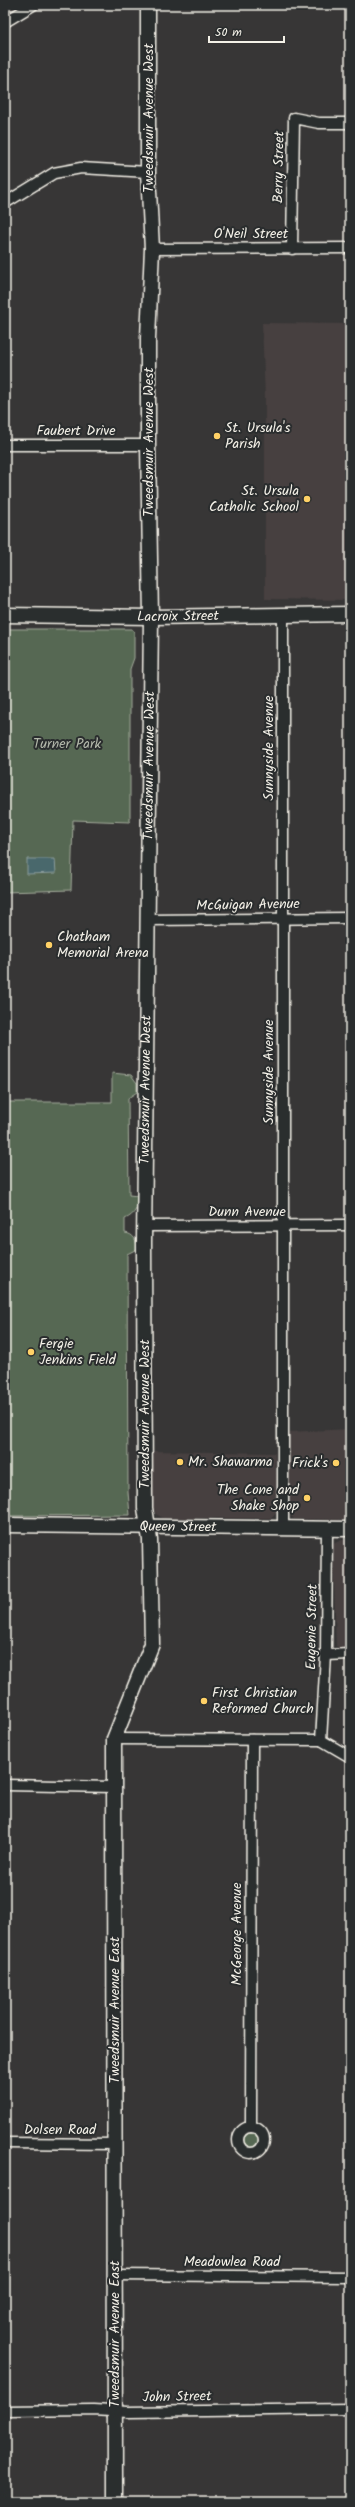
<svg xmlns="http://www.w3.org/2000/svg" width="355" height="2507" viewBox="0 0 355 2507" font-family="Kalam,sans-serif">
	<rect width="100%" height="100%" fill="#373636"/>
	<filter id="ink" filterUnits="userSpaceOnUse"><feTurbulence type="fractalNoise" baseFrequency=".025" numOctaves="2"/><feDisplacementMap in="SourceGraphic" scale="8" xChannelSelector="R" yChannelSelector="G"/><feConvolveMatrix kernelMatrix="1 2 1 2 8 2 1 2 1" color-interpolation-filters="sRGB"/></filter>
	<g filter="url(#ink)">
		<!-- built -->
		<g fill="#474040">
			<polygon points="262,323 350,324 350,600 265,599 265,399"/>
			<polygon points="350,1429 350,1520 294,1519 289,1513 289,1432"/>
			<polygon points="149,1451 275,1453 278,1511 271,1518 163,1518 156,1514 151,1501"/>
			<polygon points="342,1540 350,1540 350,1650 341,1650 336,1646 333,1544"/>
		</g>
		<!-- green -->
		<g fill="#566852" stroke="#a5ac9d">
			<polygon points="5,629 132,629 134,632 134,658 130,669 130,822 73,820 71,890 5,892"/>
			<path d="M112,1073l19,2 6,8v9l-9,6 1,97 9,1c0,11 -2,18 -13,23v14c9,1 12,8 12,16l-10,5 1,238 2,23 -125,1v-414h107z"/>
			<circle cx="251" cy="2140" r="7"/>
		</g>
		<!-- water -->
		<polygon fill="#49676c" stroke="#8d9e9e" points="27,859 55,859 56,873 27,874"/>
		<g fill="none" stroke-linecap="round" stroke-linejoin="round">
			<!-- street casing -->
			<g stroke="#f4f1e8" stroke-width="13">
				<g id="street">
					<polyline points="5,22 33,5"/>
					<polyline points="5,203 54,173 81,168 148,172"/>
					<polyline points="152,249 350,248"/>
					<polyline points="292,249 294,118 319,123 350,123"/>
					<polyline points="5,445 148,445"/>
					<polyline points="147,920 350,918"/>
					<polyline points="145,1226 350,1225"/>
					<polyline points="283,1529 283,615"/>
					<polyline points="326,1655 350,1654"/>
					<polyline points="114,1739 321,1740"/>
					<polyline points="321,1740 326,1655 327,1530"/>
					<polyline points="321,1740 350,1757"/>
					<polyline points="5,1785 114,1787"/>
					<circle cx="251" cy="2140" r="13"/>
					<polyline points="251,2127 252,1740"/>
					<polyline points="5,2143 115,2144"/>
					<polyline points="115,2275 350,2277"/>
					<polyline points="5,2411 93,2410 128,2412 350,2409"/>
				</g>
			</g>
			<!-- secondary casing -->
			<g stroke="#f4f1e8" stroke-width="17">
				<g id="secondary">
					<path id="s1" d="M5,615l146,2 199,-3"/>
					<path id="s2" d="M5,1525l345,4"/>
					<path id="s3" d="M115,2502l-1,-763 38,-95 -2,-104 -5,-32 -1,-265 7,-626 -3,-172v-107l4,-89 -4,-77v-167"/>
				</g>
			</g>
			<!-- street -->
			<use href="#street" stroke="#2a2d2e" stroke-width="10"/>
			<!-- secondary -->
			<use href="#secondary" stroke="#2a2d2e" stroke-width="14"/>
		</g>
	</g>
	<!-- markers -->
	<g fill="#ffd166" stroke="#2a2d2e" stroke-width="1.5">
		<circle cx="217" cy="436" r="4"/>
		<circle cx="307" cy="499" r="4"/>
		<circle cx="49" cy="945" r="4"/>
		<circle cx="31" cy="1352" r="4"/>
		<circle cx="180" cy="1462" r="4"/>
		<circle cx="336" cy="1463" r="4"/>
		<circle cx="307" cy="1498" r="4"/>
		<circle cx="204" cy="1701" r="4"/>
	</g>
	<g text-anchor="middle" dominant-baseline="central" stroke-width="4" stroke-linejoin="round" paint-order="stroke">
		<!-- street labels -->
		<g font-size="14" fill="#f4f1e8" stroke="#2a2d2e">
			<text transform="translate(149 118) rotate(-90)">Tweedsmuir Avenue West</text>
			<text transform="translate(279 167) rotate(-89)">Berry Street</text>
			<text x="251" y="234">O'Neil Street</text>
			<text x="76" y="431">Faubert Drive</text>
			<text transform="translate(149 442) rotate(-90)">Tweedsmuir Avenue West</text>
			<text stroke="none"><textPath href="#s1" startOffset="173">Lacroix Street</textPath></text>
			<text transform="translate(269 748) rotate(-90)">Sunnyside Avenue</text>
			<text stroke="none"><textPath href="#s3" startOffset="1744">Tweedsmuir Avenue West</textPath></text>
			<text transform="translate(248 905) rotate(-1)">McGuigan Avenue</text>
			<text transform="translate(269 1072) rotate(-90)">Sunnyside Avenue</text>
			<text stroke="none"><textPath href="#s3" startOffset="1420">Tweedsmuir Avenue West</textPath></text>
			<text x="247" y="1212">Dunn Avenue</text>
			<text transform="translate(145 1414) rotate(-90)">Tweedsmuir Avenue West</text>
			<text stroke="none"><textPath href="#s2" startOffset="173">Queen Street</textPath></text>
			<text transform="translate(312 1627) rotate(-89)">Eugenie Street</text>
			<text transform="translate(237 1934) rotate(-90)">McGeorge Avenue</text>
			<text transform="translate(115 2010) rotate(-90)">Tweedsmuir Avenue East</text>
			<text x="60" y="2130">Dolsen Road</text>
			<text x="232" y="2262">Meadowlea Road</text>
			<text transform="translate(115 2334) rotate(-90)">Tweedsmuir Avenue East</text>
			<text transform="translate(177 2397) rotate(-1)">John Street</text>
		</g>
		<!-- poi labels -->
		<g font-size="14" fill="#f4f1e8" stroke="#2a2d2e" text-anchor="start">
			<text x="225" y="428">St. Ursula's<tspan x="225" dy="16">Parish</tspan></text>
			<text x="299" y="491" text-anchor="end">St. Ursula<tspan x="299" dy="16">Catholic School</tspan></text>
			<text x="57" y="937">Chatham<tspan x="57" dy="16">Memorial Arena</tspan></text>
			<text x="39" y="1344">Fergie<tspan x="39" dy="16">Jenkins Field</tspan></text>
			<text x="188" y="1462">Mr. Shawarma</text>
			<text x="328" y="1463" text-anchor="end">Frick's</text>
			<text x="299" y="1490" text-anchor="end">The Cone and<tspan x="299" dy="16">Shake Shop</tspan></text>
			<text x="212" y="1693">First Christian<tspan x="212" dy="16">Reformed Church</tspan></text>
		</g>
		<!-- park labels -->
		<g font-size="14" fill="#b5baac" stroke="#2a2d2e">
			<text x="67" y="744">Turner Park</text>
		</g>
	</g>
	<!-- margin -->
	<rect width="355" height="2507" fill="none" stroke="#2a2d2e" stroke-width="20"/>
	<rect x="10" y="10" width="335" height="2487" fill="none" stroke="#f4f1e8" stroke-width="1.5" filter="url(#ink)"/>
	<!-- scale -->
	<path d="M209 36v6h75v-6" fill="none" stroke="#f4f1e8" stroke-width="2"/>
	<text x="215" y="36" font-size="12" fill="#f4f1e8" stroke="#2a2d2e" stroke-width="3" paint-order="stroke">50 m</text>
</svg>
